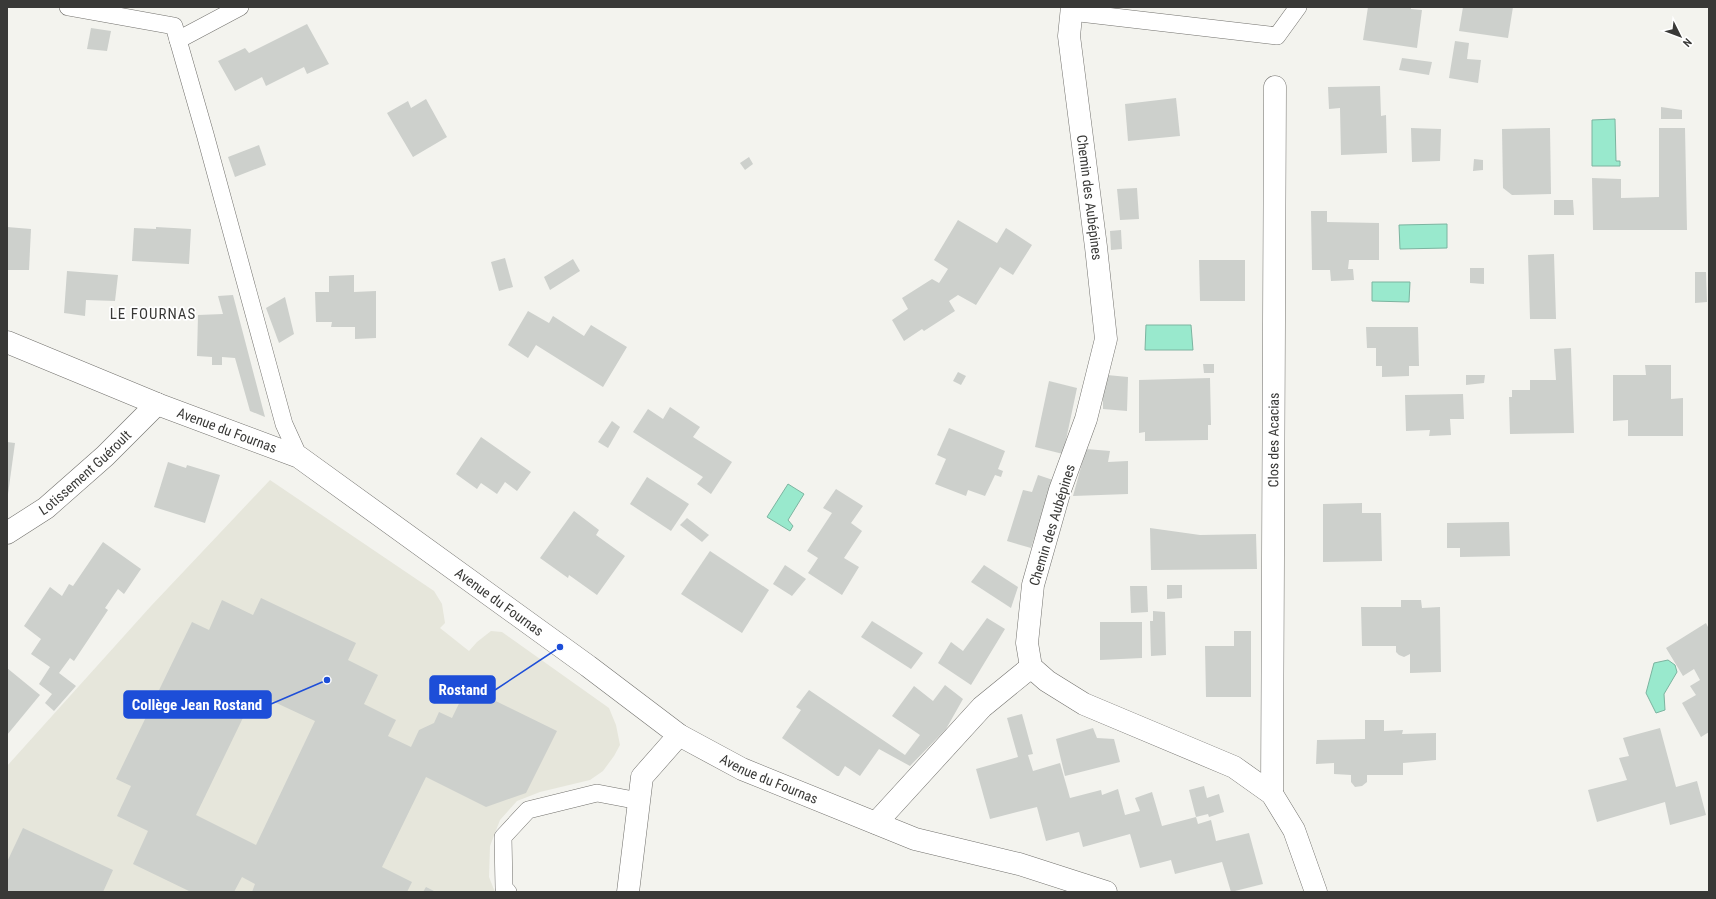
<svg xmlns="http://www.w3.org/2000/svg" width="1716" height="899" viewBox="0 0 1716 899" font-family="'Roboto Condensed',sans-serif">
	<rect width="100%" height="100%" fill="#f3f3ee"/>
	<!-- built -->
	<polygon fill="#e6e6db" points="270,480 434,591 442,604 445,623 440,628 469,651 477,642 491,631 502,632 609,708 616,725 620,745 614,756 603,771 590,780 540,792 517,801 500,820 490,846 489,877 495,892 7,892 7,766 151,606"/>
	<!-- water -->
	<g fill="#99e9cd" stroke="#7cb4a0">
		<polygon points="1615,119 1616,161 1620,161 1620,166 1592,166 1592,120"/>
		<polygon points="1447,224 1447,248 1400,249 1399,225"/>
		<polygon points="1372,282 1410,282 1409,302 1372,301"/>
		<polygon points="1146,325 1191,325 1193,350 1145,350"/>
		<polygon points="788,484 804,494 788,520 793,526 790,531 767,517"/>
		<polygon points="1668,660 1675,665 1677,672 1664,694 1665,710 1656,713 1646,693 1654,663"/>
	</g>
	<!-- building -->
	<g fill="#cdd0cc" fill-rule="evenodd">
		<polygon points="1368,7 1411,7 1411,9 1422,10 1417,48 1363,40"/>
		<polygon points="1463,7 1513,7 1508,38 1459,31"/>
		<polygon points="307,24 329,64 307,74 304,67 266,86 262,77 235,91 218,61 245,48 249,53"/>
		<polygon points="91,28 111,31 107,51 87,49"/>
		<polygon points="1455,41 1469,43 1467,59 1481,60 1478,83 1449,78"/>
		<polygon points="1402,58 1432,62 1429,75 1399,70"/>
		<polygon points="1380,86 1381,116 1386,115 1387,153 1341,155 1340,108 1329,109 1328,87"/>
		<polygon points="1176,98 1180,136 1128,141 1125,104"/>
		<polygon points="426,99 447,137 413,157 387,113 408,101 411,108"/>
		<polygon points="1661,107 1682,110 1682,119 1661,119"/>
		<polygon points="1411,128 1441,129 1440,161 1412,162"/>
		<polygon points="1550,128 1551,194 1512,195 1503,188 1502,129"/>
		<polygon points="1659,128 1685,128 1687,230 1593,230 1592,178 1621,179 1621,198 1659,197"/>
		<polygon points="259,145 266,165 235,177 228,157"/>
		<polygon points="749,157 753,164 745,170 740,163"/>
		<polygon points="1474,159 1483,160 1483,170 1473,171"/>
		<polygon points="1137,188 1139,219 1120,220 1117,189"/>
		<polygon points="1554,200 1573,200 1574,215 1554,215"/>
		<polygon points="1311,211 1327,211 1327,222 1379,223 1379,260 1349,260 1348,269 1353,269 1354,280 1331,281 1330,270 1312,270"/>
		<polygon points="958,220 997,243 1006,228 1032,245 1013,275 1000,267 976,305 958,295 949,301 955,311 924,331 922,329 904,341 892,320 908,309 902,298 932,279 939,283 948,269 934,260"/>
		<polygon points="7,227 31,229 29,270 7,270"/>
		<polygon points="156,227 191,229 189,264 132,261 134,228 156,229"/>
		<polygon points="1121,230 1122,249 1111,250 1110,231"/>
		<polygon points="1554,254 1556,319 1530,319 1528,255"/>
		<polygon points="505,258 513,287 499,291 491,262"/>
		<polygon points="573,259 580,271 550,290 544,277"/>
		<polygon points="1199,260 1245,260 1245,301 1200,301"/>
		<polygon points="1470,268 1484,268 1484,284 1470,283"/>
		<polygon points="67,271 118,275 115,301 86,300 85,316 64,313"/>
		<polygon points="1695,272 1706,272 1707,302 1695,303"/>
		<polygon points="354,275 354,292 376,291 376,338 355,339 355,327 331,327 332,322 316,322 315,292 329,292 329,276"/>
		<polygon points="233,295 265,417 250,411 235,358 222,357 222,365 212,365 212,357 197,356 198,315 223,314 218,296"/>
		<polygon points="285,297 294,334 279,343 266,308"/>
		<polygon points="528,311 549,323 553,316 584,336 591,325 627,347 603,387 536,345 528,358 508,345"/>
		<polygon points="1366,327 1418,327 1419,366 1409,366 1409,376 1382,377 1382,366 1376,366 1376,348 1367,348"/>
		<polygon points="1571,348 1574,433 1510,434 1509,397 1512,397 1512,390 1530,390 1530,380 1556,380 1554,349"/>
		<polygon points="1203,364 1214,364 1214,373 1204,373"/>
		<polygon points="1645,365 1671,365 1671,399 1683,398 1683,436 1628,436 1628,420 1613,421 1613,375 1646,375"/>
		<polygon points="958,372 966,376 961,385 953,381"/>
		<polygon points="1107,375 1128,377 1127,411 1103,409 1103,394"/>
		<polygon points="1466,375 1485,375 1484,383 1466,385"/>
		<polygon points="1210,378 1211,425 1208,425 1208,440 1145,441 1145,432 1139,433 1139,380"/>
		<polygon points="1049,381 1077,388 1063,454 1035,447"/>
		<polygon points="1463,394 1464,419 1450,419 1451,435 1429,436 1430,430 1406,431 1405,395"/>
		<polygon points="670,407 700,427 693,437 732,462 711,494 697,484 703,477 633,432 648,409 663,419"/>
		<polygon points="612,421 620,427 608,448 598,442"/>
		<polygon points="949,428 1005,451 998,469 1003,471 1001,477 995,475 985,496 968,490 966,496 935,484 946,459 937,455"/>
		<polygon points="481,437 531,472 517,491 505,482 497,494 481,483 477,489 456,474"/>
		<polygon points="7,442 15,443 8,494 7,494"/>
		<polygon points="1086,449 1110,451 1108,462 1128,461 1128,494 1073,496"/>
		<polygon points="168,462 186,468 187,465 220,475 205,523 154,507"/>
		<polygon points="1038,475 1053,480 1031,548 1007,541 1023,490 1032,492"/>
		<polygon points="647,477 689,504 671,531 630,504"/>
		<polygon points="836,489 863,506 851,523 862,531 844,558 859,567 842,595 808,573 818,558 807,551 832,513 823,508"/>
		<polygon points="1362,503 1362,513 1381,513 1382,561 1323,562 1323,504"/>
		<polygon points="574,511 599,530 596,535 625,556 597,595 569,575 568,578 540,558"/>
		<polygon points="687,518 709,535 702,542 680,525"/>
		<polygon points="1509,522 1510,556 1460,557 1460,548 1447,548 1447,523"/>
		<polygon points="1150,528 1200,535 1256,534 1257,569 1151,570"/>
		<polygon points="103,542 141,569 124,594 118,589 105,608 108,610 74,661 70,658 59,673 76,686 54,711 45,703 52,694 39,684 50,667 31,654 41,639 24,626 50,587 62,596 69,584 73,586"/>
		<polygon points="710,551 769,590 742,633 681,594"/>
		<polygon points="785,565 806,579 792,596 773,584"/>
		<polygon points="984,565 1018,587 1011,608 971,582"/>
		<polygon points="1167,585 1182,585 1182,598 1167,599"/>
		<polygon points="1130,586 1147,586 1148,612 1131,613"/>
		<path d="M261,598l95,45 -8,17 30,15 -14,29 32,16 -8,16 23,11 8,-17 15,-7 5,-11 13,6 15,-31 90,44 -31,62 -40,14 -60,-30 -44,90 30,15 -5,10h-155l3,-8 -13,-7 -8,15h-43l-58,-28 15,-33 -31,-15 14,-30 -15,-7 76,-157 17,8 13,-30 31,15zM255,693l60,28 -59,124 -60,-30z"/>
		<polygon points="1401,600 1421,600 1422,608 1440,607 1441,672 1410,673 1410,654 1404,657 1399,655 1396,652 1396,646 1362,646 1361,607 1401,607"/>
		<polygon points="1153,611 1165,612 1166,655 1151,656 1150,621 1153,621"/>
		<polygon points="987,618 1005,629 971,685 938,663 951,642 963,651"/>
		<polygon points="872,621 923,653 911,669 861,637"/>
		<polygon points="1100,622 1142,622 1142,658 1100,660"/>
		<polygon points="1706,623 1709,629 1709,732 1701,737 1682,703 1696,695 1690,686 1700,680 1694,669 1683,676 1666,648"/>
		<polygon points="1234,631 1251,631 1251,697 1206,697 1205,646 1234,646"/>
		<polygon points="7,668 40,695 7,735"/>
		<polygon points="945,685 963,699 946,729 910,766 879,749 860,776 845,766 839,776 837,776 782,738 801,710 796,707 809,690 905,755 920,735 892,716 914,686 933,701"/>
		<polygon points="1022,714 1033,754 1028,755 1033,771 1060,763 1070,798 1101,790 1102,795 1118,789 1125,815 1140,811 1135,798 1152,792 1162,826 1196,817 1189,790 1204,786 1207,798 1219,794 1224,812 1209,817 1208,814 1196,817 1198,824 1211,820 1216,841 1249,833 1263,884 1231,892 1222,862 1175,874 1171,860 1140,868 1130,834 1083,847 1079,832 1046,841 1037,807 990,819 976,769 1018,757 1007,718"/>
		<polygon points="1365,720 1384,720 1384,731 1403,730 1402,734 1436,733 1436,760 1403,763 1403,775 1367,775 1367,782 1362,786 1355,787 1351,782 1351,775 1334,774 1334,763 1316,764 1317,740 1365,739"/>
		<polygon points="1093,728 1097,738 1114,739 1120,762 1065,776 1056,739"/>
		<polygon points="1660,728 1676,787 1697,781 1706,815 1670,825 1665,802 1597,822 1588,790 1627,780 1619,758 1629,756 1623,738"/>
		<polygon points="23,828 113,870 103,892 7,892 7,862"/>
		<polygon points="426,887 436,892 423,892"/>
	</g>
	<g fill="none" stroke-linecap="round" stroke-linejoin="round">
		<!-- service casing -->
		<g stroke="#72716d" stroke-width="18">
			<g id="service">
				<polyline points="68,7 174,26 205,134 284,424 299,457"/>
				<polyline points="1071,12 1277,36 1298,7"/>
				<polyline points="178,40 240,7"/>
				<polyline points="508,892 504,888 503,837 528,810 597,793 639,801"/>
			</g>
		</g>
		<!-- minor casing -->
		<g stroke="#72716d" stroke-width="23">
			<g id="minor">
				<path id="s1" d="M1072,7l-3,29 27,211 10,92 -20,80 -26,71 -27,95 -6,58 4,24 16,14 37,23 150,63 38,27 22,36 22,62"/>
				<path id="s2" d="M7,342l150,62 142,53 289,209 91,69 63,34 173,70 104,25 87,28"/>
				<path id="s3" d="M7,533l39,-25 59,-52 52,-52"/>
				<path id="s4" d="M1272,794l3,-707"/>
				<polyline points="876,823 982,707 1031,667"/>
				<polyline points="628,892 642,777 679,735"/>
			</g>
		</g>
		<!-- service -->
		<use href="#service" stroke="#fff" stroke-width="17"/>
		<!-- minor -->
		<use href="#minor" stroke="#fff" stroke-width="22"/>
	</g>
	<g text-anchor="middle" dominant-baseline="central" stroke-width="3.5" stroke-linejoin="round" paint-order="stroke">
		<!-- street labels -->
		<g font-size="14" fill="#393937" stroke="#fff">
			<text stroke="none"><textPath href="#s1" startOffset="192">Chemin des Aubépines</textPath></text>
			<text stroke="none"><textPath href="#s2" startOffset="237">Avenue du Fournas</textPath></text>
			<text stroke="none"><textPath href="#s4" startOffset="354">Clos des Acacias</textPath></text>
			<text stroke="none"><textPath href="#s3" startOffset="99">Lotissement Guéroult</textPath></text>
			<text transform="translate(1052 525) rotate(-73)">Chemin des Aubépines</text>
			<text stroke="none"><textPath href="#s2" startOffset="561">Avenue du Fournas</textPath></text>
			<text stroke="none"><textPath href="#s2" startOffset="885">Avenue du Fournas</textPath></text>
		</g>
		<!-- neighbourhood labels -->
		<g font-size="15" letter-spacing="1" fill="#393937" stroke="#fff">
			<text x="153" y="314">LE FOURNAS</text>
		</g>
	</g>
	<!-- callouts -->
	<path fill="none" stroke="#1d4ed8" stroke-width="1.5" d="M560 647L495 690M327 680L271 704"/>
	<g fill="#1d4ed8" stroke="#fff" stroke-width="1.5">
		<circle cx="560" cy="647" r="4"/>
		<circle cx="327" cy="680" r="4"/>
	</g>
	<g fill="#1d4ed8" stroke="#1d4ed8" stroke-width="1.5">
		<rect x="430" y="676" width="65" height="27" rx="4"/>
		<rect x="124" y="691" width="147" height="27" rx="4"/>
	</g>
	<g font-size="15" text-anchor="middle" font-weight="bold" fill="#fff">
		<text x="463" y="695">Rostand</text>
		<text x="197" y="710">Collège Jean Rostand</text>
	</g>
	<!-- border -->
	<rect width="1716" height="899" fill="none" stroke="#393937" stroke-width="16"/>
	<!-- north arrow -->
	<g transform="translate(1680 36) rotate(132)" stroke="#ffffff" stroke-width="3" paint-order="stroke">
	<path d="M0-3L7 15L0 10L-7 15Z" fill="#393937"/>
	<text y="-6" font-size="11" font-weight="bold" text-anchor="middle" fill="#393937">N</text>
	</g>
</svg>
